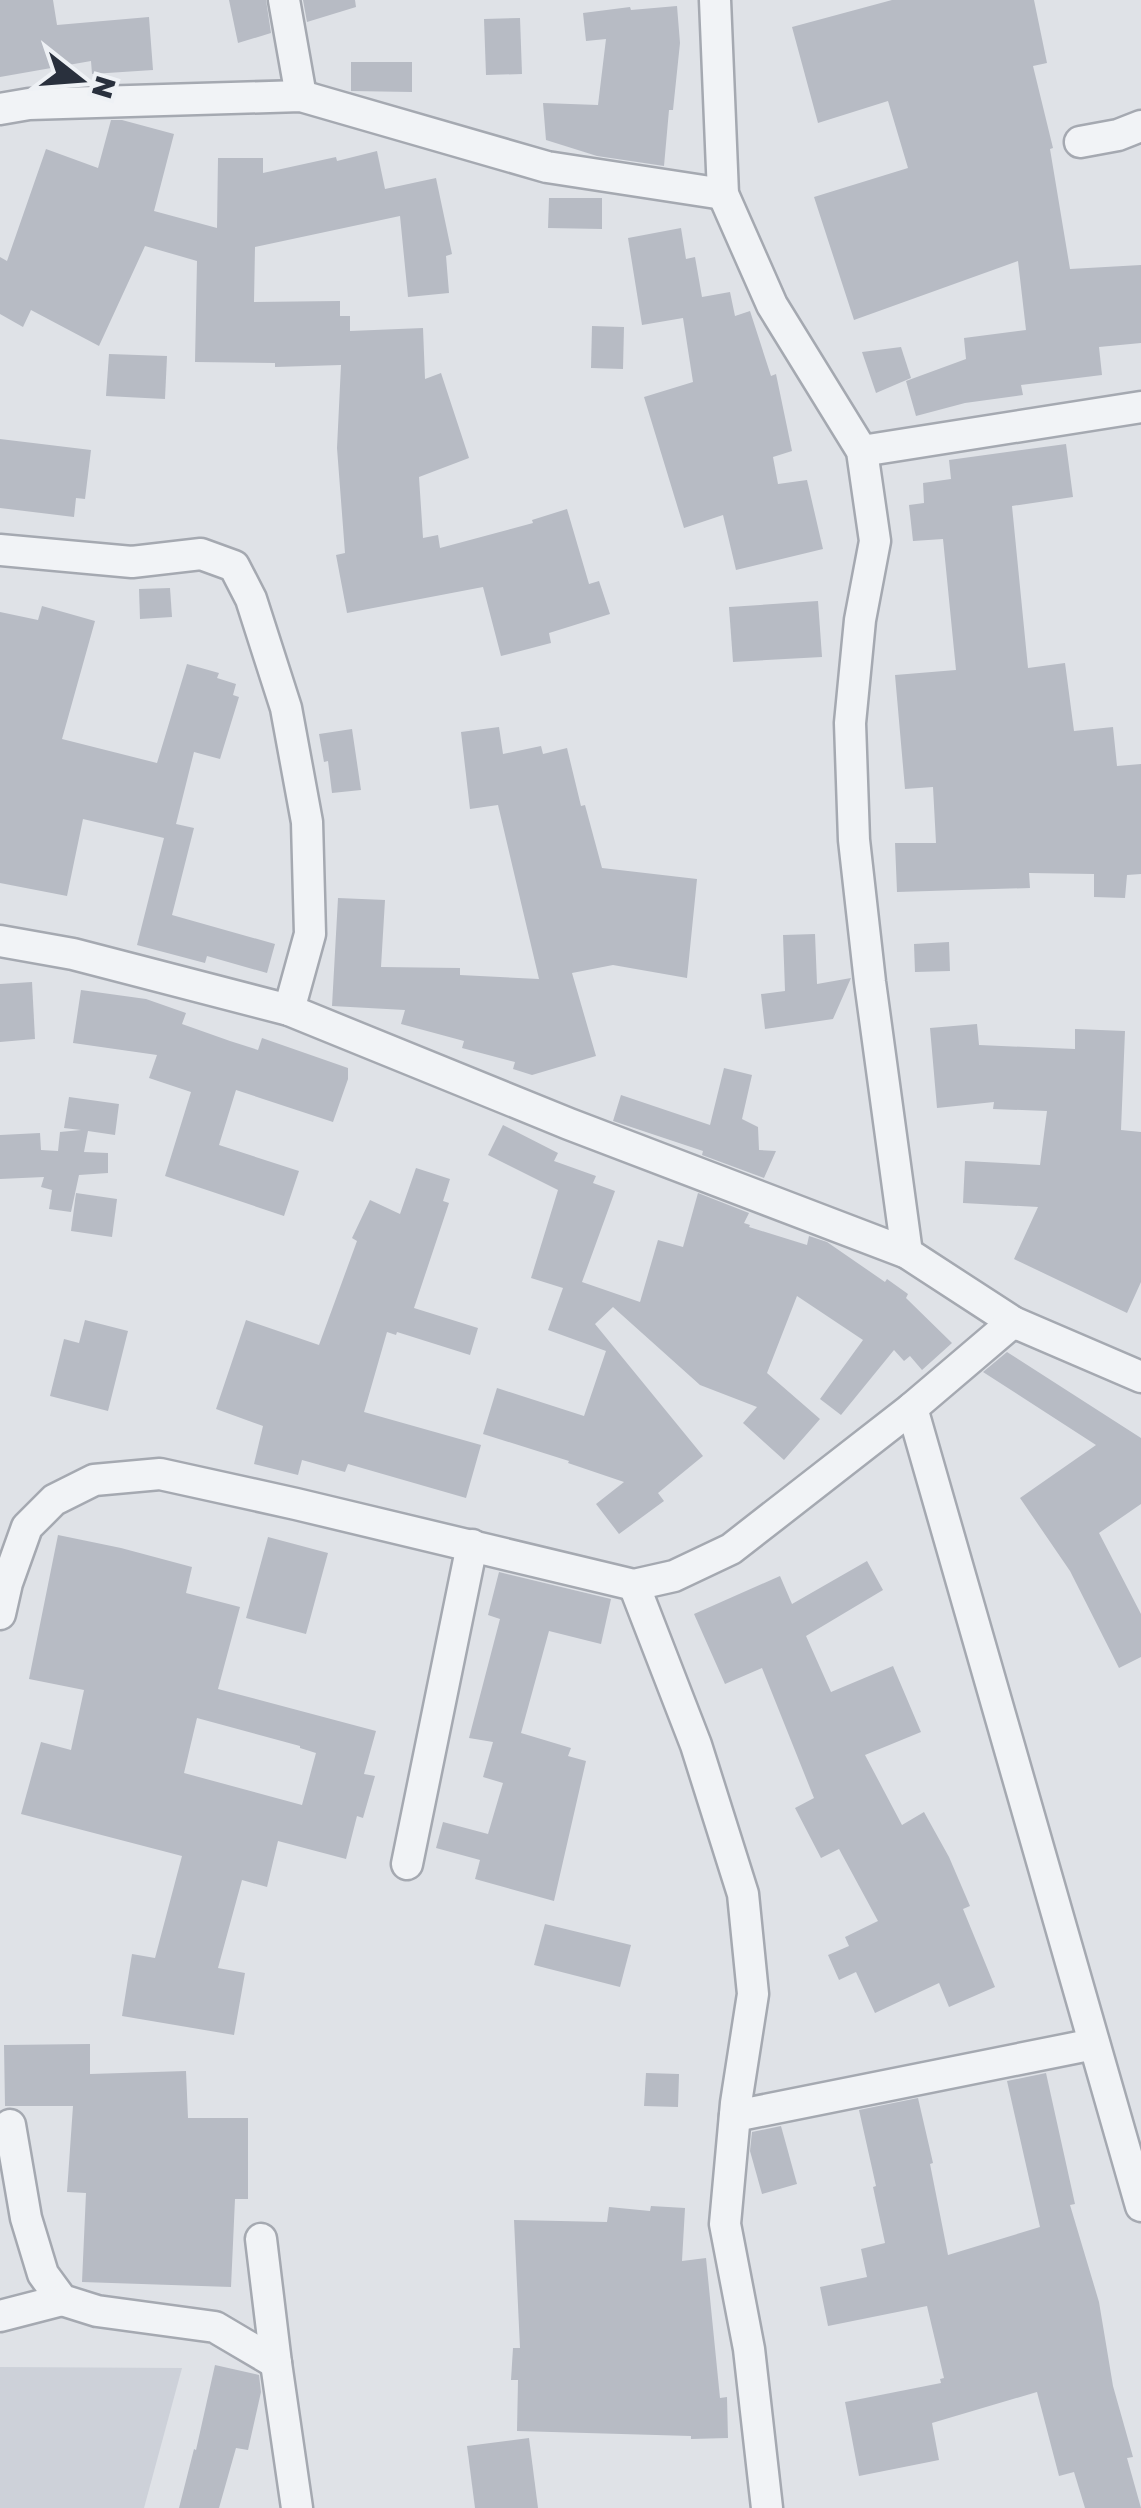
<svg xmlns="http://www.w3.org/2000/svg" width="1141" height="2508" viewBox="0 0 1141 2508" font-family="'Golos Text',sans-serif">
	<rect width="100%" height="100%" fill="#dfe2e7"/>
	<!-- built -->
	<polygon fill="#cdd1d9" points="0,2367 182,2368 144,2508 0,2508"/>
	<!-- building -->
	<g fill="#b7bbc4" fill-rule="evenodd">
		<polygon points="0,0 53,0 57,25 149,17 153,70 92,74 91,61 0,77"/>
		<polygon points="229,0 266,0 271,33 238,43"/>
		<polygon points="303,0 355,0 356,7 307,22"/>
		<polygon points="892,0 1034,0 1047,63 1033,66 1053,148 1050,149 1070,269 1141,265 1141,343 1099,347 1102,375 1021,385 1023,395 965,403 916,416 906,381 966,359 964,338 1026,330 1018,261 854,320 814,197 908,168 888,101 818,123 792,27"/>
		<polygon points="677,6 680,43 673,110 669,110 664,166 597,156 546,140 543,103 598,105 606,39 586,41 583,13 630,7 631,10"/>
		<polygon points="520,18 522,74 486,75 484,19"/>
		<polygon points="351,62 412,62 412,92 351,91"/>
		<polygon points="111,120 122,120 174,134 154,211 217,228 218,158 263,158 263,173 336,157 337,161 377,151 385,189 436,178 452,254 446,256 449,293 408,297 400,216 255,247 254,302 340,301 340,316 350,316 350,331 423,328 425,379 441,373 469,458 419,477 423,538 438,535 440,548 533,523 532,520 567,509 589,584 599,581 610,614 549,633 551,643 501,656 483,587 347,613 336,555 345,553 337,448 341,365 275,367 275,363 195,362 197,261 145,246 99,346 31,310 23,327 0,314 0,257 7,261 46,149 98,168"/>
		<polygon points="549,198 602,198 602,229 548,228"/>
		<polygon points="681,228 686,259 695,257 702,297 730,292 735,316 750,311 771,376 776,374 792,451 773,457 778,484 807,480 823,549 736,570 723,515 684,528 644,397 693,382 683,318 642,325 628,238"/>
		<polygon points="592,326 624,327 623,369 591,368"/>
		<polygon points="901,347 911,378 876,393 862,352"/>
		<polygon points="109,354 167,356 165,399 106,396"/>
		<polygon points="0,439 91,450 85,499 76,498 74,517 0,508"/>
		<polygon points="1066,444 1073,497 1012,506 1028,668 1065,663 1074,731 1113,727 1117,766 1141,764 1141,874 1127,875 1125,898 1094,897 1094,874 1029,873 1030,888 897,892 895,843 936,843 933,787 905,789 895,675 956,670 943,539 913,541 909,505 924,503 923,483 951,479 949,460"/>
		<polygon points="170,588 172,617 140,619 139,589"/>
		<polygon points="818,601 822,657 733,662 729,607"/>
		<polygon points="42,606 95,621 62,739 157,763 187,664 219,673 217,678 236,684 233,695 239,697 220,759 194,752 176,824 194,828 172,915 275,944 267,973 207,956 205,963 137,945 164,838 83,819 67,896 0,883 0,612 38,620"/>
		<polygon points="499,727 503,754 541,746 543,754 567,748 581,806 585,805 602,868 697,879 687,978 613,965 572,973 596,1056 532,1075 513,1069 515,1062 462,1048 464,1041 401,1024 405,1010 332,1006 338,898 385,900 381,967 460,968 460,975 539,979 498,805 470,809 461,732"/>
		<polygon points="352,729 361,790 332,793 328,761 324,762 319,734"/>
		<polygon points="815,934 817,984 851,978 833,1019 765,1029 761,994 785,991 783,935"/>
		<polygon points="949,942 950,971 915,972 914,944"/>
		<polygon points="32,982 35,1039 0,1042 0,984"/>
		<polygon points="81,990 146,999 186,1013 182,1024 230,1041 258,1050 262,1038 348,1068 348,1079 333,1122 236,1090 219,1145 299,1171 284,1216 165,1176 191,1092 149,1078 157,1055 73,1043"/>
		<polygon points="977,1024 979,1045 1075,1049 1075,1029 1125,1031 1121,1130 1141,1132 1141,1282 1127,1313 1014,1259 1038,1207 963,1203 965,1161 1040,1165 1047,1111 993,1109 994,1102 937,1108 930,1028"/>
		<polygon points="724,1068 752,1075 742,1119 758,1127 759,1150 776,1151 764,1178 702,1155 703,1151 613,1121 621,1095 710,1125"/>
		<polygon points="69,1097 119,1104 115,1135 88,1131 84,1152 108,1153 108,1173 79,1175 71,1212 49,1209 52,1190 41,1187 44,1177 0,1179 0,1135 40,1133 41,1150 58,1151 60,1132 81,1130 64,1128"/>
		<polygon points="503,1125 558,1153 554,1161 596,1176 593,1183 615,1191 582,1282 640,1302 658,1240 683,1247 698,1193 749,1213 744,1223 750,1225 749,1227 807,1245 809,1236 827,1242 885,1282 887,1279 908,1294 906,1298 952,1343 922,1370 910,1356 904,1361 894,1350 841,1415 820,1399 863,1340 797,1296 767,1373 820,1419 784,1460 743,1423 757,1407 700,1385 613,1307 595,1324 703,1456 658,1493 664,1501 619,1534 596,1504 624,1482 568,1463 569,1461 483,1434 497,1388 584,1416 606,1351 548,1330 563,1288 531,1278 558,1190 488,1155"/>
		<polygon points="416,1168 450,1179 443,1201 449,1203 414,1308 478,1328 470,1355 397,1332 396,1335 387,1332 364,1412 481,1445 466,1498 348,1464 345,1472 302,1460 298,1475 254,1464 263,1426 216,1409 246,1320 319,1345 357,1241 352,1238 370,1200 400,1214"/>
		<polygon points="76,1193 117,1199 112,1237 71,1231"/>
		<polygon points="85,1320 128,1331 108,1411 50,1396 64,1339 79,1343"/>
		<polygon points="1007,1352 1141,1438 1141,1504 1099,1533 1141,1614 1141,1657 1119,1668 1070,1571 1020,1498 1096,1445 983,1372"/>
		<path d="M58,1535l63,13 71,19 -6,26 54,14 -22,82 158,42 -12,43 11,2 -12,42 -6,-2 -11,43 -68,-18 -11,46 -25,-7 -24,88 27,5 -11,62 -112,-19 10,-62 23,4 27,-102 -161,-42 20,-72 30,8 13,-60 -55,-11zM197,1718l103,28v2l16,5 -14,52 -118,-32z"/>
		<polygon points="268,1537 328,1553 306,1634 246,1618"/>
		<polygon points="867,1561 883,1590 806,1636 831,1692 893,1666 921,1732 865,1755 902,1825 924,1812 949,1857 970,1906 963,1909 995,1987 949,2007 939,1983 875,2013 856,1972 839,1980 828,1955 849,1946 845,1937 878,1921 839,1849 821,1858 795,1808 814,1798 762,1668 725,1684 694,1614 780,1576 792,1604"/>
		<polygon points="499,1572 611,1599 601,1644 549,1631 521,1733 571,1748 568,1756 586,1761 554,1901 475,1879 480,1860 436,1848 443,1822 488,1834 503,1783 483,1777 493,1742 469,1738 500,1619 488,1615"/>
		<polygon points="545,1924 631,1945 620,1987 534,1965"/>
		<polygon points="90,2044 90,2074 186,2071 188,2118 248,2118 248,2199 235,2199 231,2287 82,2282 86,2193 67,2192 73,2106 5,2106 4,2045"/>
		<polygon points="646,2073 679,2074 678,2107 644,2106"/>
		<polygon points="1046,2073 1075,2204 1070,2205 1099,2302 1113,2386 1133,2457 1127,2458 1141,2508 1085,2508 1074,2472 1059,2476 1037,2392 932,2423 939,2460 859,2476 845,2402 941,2383 940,2379 944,2378 927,2306 828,2326 820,2287 867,2277 861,2249 885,2243 873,2187 876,2186 859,2110 918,2098 933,2163 930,2164 948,2255 1040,2227 1007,2081"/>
		<polygon points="781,2126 797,2184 762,2194 750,2151 752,2132"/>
		<polygon points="651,2206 685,2208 682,2261 706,2258 720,2398 727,2397 728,2438 691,2439 691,2436 517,2431 518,2380 511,2380 513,2348 520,2348 514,2220 607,2222 609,2207 650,2211"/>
		<polygon points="215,2365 259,2375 261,2392 248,2450 236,2448 219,2508 179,2508 194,2449 196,2450"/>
		<polygon points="529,2438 538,2508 475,2508 467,2446"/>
	</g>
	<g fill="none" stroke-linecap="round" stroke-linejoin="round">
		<!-- minor casing -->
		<g stroke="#a5a9b1" stroke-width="35">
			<g id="minor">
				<polyline points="284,0 301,96"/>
				<polyline points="715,0 723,194 772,305 862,451 875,541 860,620 850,723 854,840 870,982 907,1253"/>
				<polyline points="0,109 29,104 301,96 547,167 723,194"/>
				<polyline points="1080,142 1118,135 1141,126"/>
				<polyline points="862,451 1141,407"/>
				<polyline points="0,550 132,562 201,554 234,566 251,599 286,708 307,822 310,934 289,1010"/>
				<polyline points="0,941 73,954 289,1010 569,1124 907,1253 1013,1322 1141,1377"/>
				<polyline points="912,1408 1141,2206"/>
				<polyline points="634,1585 696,1745 743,1894 753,1994 736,2103 725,2224 749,2349 767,2508"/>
				<polyline points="0,1614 7,1583 27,1527 54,1500 94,1480 160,1474 296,1504 634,1585 674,1576 731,1549 912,1408 1013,1322"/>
				<polyline points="407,1864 472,1545"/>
				<polyline points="735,2116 1094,2044"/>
				<polyline points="10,2125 26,2218 43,2274 62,2300 97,2311 215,2327 276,2363"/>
				<polyline points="261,2239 276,2363 297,2508"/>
				<polyline points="0,2316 62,2300"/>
			</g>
		</g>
		<!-- minor -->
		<use href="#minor" stroke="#f1f3f6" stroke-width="30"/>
	</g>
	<!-- north arrow -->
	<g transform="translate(80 80) rotate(107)" stroke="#eef1f5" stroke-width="8" paint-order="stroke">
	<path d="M0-8L18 38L0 25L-18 38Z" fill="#29303d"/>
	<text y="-15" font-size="28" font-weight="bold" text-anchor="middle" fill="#29303d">N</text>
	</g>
</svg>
